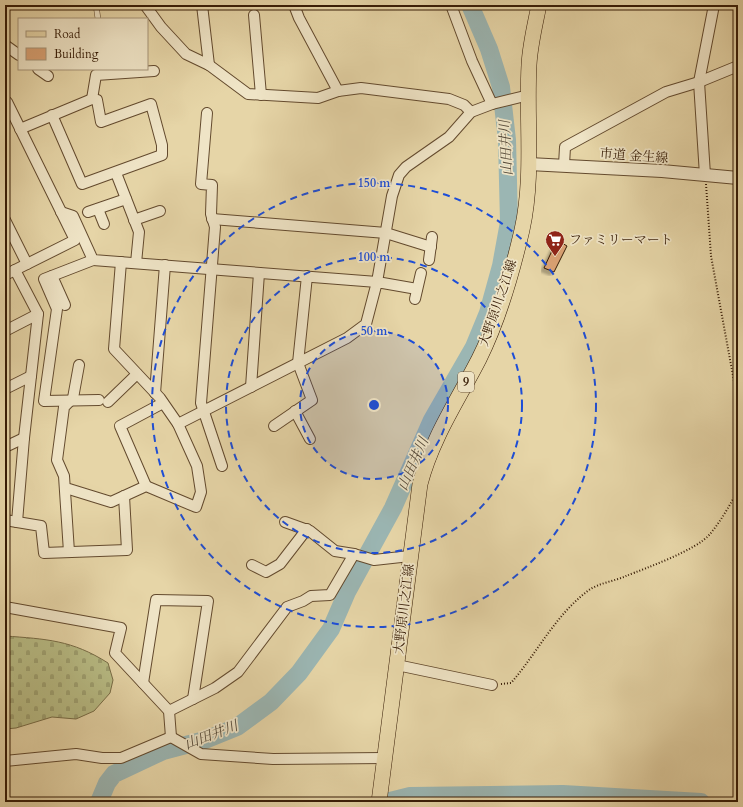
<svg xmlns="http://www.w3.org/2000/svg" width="743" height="807" viewBox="0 0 743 807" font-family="Cardo,'Noto Serif JP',serif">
	<defs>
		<pattern id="cemetery-stones" width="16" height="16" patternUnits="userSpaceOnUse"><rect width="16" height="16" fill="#b8bc85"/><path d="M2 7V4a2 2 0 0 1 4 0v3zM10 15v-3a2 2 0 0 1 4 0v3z" fill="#9fa171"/></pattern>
		<filter id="shadow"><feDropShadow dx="-3.5" dy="3.5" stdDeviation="1" flood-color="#0004"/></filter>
	</defs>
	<rect width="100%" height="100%" fill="#e6d5a7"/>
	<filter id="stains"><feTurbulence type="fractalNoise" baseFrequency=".005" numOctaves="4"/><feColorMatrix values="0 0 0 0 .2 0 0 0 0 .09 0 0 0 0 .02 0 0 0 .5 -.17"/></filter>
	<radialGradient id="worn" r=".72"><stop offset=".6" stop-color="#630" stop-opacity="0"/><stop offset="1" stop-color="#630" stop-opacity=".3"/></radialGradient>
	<!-- cemetery -->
	<path fill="url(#cemetery-stones)" stroke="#786c46" d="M5,636c41,3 67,4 103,27l5,17 -3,13 -16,18 -18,8 -24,-2 -36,11 -11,1z"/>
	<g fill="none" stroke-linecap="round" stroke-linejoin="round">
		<!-- river -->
		<g stroke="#9bb6b3" stroke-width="18">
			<polyline points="99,802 107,783 114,774 163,751 205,740 237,727 271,702 299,673 331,629 347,592 393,508 432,420 474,347 488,313 501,266 509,222 507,140 501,87 489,49 470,5"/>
			<polyline points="386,802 410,796 563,794 701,802"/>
		</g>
	</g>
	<!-- building -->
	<polygon fill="#d9a173" stroke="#371c06" filter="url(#shadow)" points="557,240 567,246 554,272 544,268"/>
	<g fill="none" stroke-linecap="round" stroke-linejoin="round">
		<!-- service casing -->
		<g stroke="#634a2e" stroke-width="6">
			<polyline id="service" points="96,5 98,19"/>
		</g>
		<!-- minor casing -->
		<g stroke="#634a2e" stroke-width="12">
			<g id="minor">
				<polyline points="145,5 161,27 186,54 209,65 248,94 318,98 338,91 361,88 449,99 464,105 471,112"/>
				<polyline points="202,5 209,65"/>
				<polyline points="294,5 299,18 338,91"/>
				<polyline points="451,5 472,61 492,104"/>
				<polyline points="254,15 261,95"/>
				<polyline points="5,45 19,55"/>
				<polyline points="38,69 48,76"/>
				<polyline points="92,99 96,75 154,71"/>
				<polyline points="5,103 7,102 75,240 5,275"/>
				<polyline points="207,113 201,184 212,185 211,214 215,227 201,403 222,466"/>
				<polyline points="20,129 92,99 97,100 101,122 151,104 162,145 162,155 82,184 52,115"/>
				<polyline points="564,165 565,147 666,92 699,82 738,66"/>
				<polyline points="116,173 139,232 136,263"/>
				<polyline points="705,175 699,82 714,5"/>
				<polyline points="98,209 104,224"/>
				<polyline points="61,212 73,216 93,260 377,282 392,196 399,175 406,167 449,137 471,112 492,104 529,95"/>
				<polyline points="88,212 126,199"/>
				<polyline points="212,219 386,233 431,247"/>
				<polyline points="5,220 27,264"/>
				<polyline points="134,220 160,211"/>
				<polyline points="93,260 44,279 57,309 44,401 99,400"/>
				<polyline points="429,260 432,237"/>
				<polyline points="15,270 38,314 24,438 17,522"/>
				<polyline points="52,276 65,305"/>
				<polyline points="415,299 421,273"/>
				<polyline points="5,331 38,314"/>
				<polyline points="251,387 259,273"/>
				<polyline points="5,389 31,376"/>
				<polyline points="155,393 165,265"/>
				<polyline points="108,402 137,374"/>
				<polyline points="295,411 310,439"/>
				<polyline points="178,424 347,338 366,324 377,282 417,289"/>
				<polyline points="274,426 312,400 298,363 307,276"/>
				<polyline points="5,447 24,438"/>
				<polyline points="146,486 120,426 163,403"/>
				<polyline points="69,489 111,502 146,486 196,507 201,492 197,466 178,424 160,398 114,349 121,262"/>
				<polyline points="5,520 41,526 44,553 127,550 124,496"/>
				<polyline points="285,522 310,531 335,551 354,554 374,560 410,556"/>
				<polyline points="69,552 64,476 57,460 64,407 73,398 79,365"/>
				<polyline points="252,565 266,572 280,564 307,529"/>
				<polyline points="5,607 121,628 115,653 169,711 171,737"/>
				<polyline points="397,665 492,685"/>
				<polyline points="143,683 156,600 208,601 193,699"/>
				<polyline points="169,711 215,688 238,672 287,607 303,601 311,596 330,595 354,554"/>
				<polyline points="171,737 201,754 273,759 385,758"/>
				<polyline points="5,761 76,754 102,758 121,758 171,737"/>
			</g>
		</g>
		<!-- tertiary casing -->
		<g stroke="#634a2e" stroke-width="14">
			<polyline id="tertiary" points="529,164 662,171 738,178"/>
		</g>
		<!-- primary casing -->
		<g stroke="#371c06" stroke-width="16">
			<path id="primary" d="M379,802l41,-318c12,-46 38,-84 59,-125 20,-40 33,-86 43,-129 12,-54 4,-110 7,-165 1,-20 6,-40 10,-60"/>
		</g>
		<!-- path -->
		<g stroke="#371c06" stroke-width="2" stroke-dasharray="1 2" stroke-linecap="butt">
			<polyline points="706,184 711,256 738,403"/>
			<path d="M501,684l10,-1c27,-31 44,-68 78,-93 10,-7 26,-9 37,-14 20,-8 71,-26 84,-42 11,-13 20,-29 28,-44"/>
		</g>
		<!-- service -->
		<use href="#service" stroke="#efe4c6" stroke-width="5"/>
		<!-- minor -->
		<use href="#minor" stroke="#efe4c6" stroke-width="10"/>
		<!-- tertiary -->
		<use href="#tertiary" stroke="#efe4c6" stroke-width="12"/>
		<!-- primary -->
		<use href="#primary" stroke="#e6d5a7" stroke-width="15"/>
	</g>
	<!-- distance rings -->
	<circle cx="374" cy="405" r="74" fill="#1d4ed8" fill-opacity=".12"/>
	<g fill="none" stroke="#1d4ed8" stroke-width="2" stroke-dasharray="7 5">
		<circle cx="374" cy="405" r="74"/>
		<circle cx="374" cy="405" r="148"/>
		<circle cx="374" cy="405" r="222"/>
	</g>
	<!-- icons -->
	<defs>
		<g id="supermarket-pin" transform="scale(1)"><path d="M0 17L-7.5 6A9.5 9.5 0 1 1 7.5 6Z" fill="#8f2418" stroke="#efe4c6"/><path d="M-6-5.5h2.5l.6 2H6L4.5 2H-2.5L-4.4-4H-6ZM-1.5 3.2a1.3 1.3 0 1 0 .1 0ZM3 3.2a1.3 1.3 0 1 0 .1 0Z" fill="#fff"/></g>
	</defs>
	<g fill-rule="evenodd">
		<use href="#supermarket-pin" x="555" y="240"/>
	</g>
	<g text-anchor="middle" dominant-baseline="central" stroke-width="3.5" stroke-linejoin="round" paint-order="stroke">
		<!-- shield labels -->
		<rect fill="#efe4c6" stroke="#6e5840" stroke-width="1" x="458" y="372" width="16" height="20" rx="3"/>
		<g font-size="12" font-weight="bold" fill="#371c06">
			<text x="466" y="382">9</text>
		</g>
		<!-- street labels -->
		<g font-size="13" fill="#371c06" stroke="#efe4c6">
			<text transform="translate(634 156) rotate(4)">市道 金生線</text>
			<text transform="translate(498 303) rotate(-71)">大野原川之江線</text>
			<text transform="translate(404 609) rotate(-83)">大野原川之江線</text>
		</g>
		<!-- poi labels -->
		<g font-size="13" fill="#371c06" stroke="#efe4c6" text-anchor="start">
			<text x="569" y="240">ファミリーマート</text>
		</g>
		<!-- water labels -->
		<g font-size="14" font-style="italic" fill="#554a3a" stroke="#efe4c6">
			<text transform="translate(506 148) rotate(-93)">山田井川</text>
			<text transform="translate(413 464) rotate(-66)">山田井川</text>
			<text transform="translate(211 735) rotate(-21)">山田井川</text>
		</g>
	</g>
	<circle cx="374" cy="405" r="6" fill="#1d4ed8" stroke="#efe4c6" stroke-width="2"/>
	<g font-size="12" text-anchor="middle" font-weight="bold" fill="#1d4ed8" stroke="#efe4c6" stroke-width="3.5" stroke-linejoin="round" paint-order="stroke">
		<text x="374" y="187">150 m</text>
		<text x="374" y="261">100 m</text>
		<text x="374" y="335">50 m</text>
	</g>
	<!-- margin -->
	<rect width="743" height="807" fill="none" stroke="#e6d5a7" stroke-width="20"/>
	<rect x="6" y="6" width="731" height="795" fill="none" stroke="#371c06" stroke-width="2"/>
	<rect x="10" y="10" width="723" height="787" fill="none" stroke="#371c06"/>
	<!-- legend -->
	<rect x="18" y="18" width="130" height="52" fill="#efe4c6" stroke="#a59479"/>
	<rect x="26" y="31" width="20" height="6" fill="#e6d5a7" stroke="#a59479"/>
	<text x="54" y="38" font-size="12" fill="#371c06">Road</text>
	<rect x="26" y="48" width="20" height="12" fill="#d9a173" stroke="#a59479"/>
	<text x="54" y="58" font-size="12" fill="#371c06">Building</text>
	<rect width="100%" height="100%" filter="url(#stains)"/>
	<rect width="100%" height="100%" fill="url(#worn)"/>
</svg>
